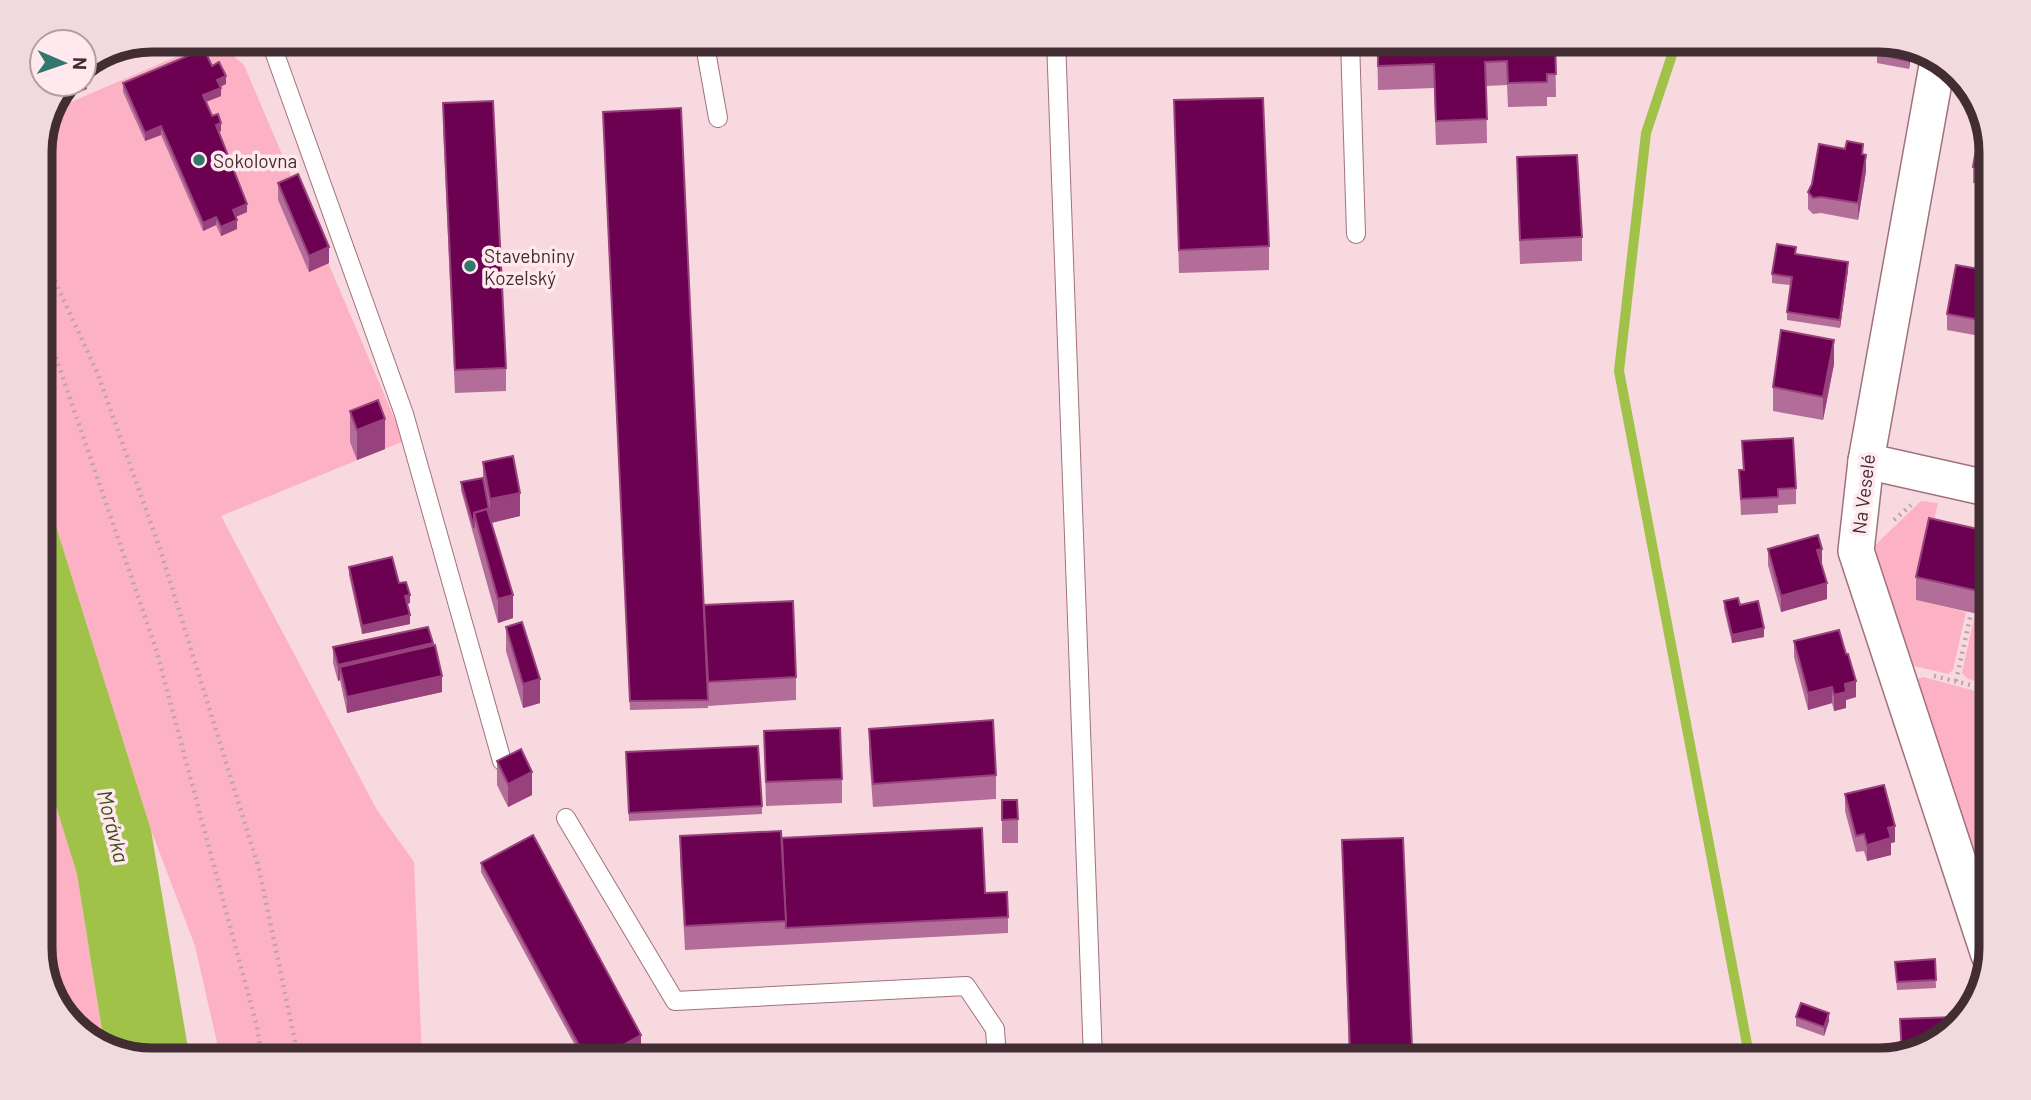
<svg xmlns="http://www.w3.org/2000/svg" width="2031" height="1100" viewBox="0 0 2031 1100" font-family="Barlow,sans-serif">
	<rect width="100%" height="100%" fill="#f8d9e0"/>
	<!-- green -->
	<g fill="#fcb2c4">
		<polygon points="215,40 244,65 404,441 221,516 377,810 414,862 422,1060 221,1060 195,946 151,830 40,475 40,145 57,108"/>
		<polygon points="1921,501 1938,503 1916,600 1966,612 1953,670 1948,674 1914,666 1900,657 1869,551"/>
		<polygon points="1975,613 1991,617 1991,685 1968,679 1962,673"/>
		<polygon points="1923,677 1991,695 1991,925 1911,689 1917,679"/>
		<polygon points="41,758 77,874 105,1049 59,1010 41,956"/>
	</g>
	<!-- water -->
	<polygon fill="#a1c248" points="40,475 151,830 190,1060 152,1060 105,1049 77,874 41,758"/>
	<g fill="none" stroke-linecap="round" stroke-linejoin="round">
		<!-- stream -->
		<polyline stroke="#a1c248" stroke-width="10" points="1677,40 1646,133 1619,371 1750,1060"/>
		<!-- lane casing -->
		<g stroke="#a0727d" stroke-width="20">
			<g id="lane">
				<polyline points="270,40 404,414 502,761"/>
				<polyline points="704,40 718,118"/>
				<polyline points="1056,40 1093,1060"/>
				<polyline points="1350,40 1356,234"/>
				<polyline points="566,818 675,1001 966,986 995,1029 997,1060"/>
			</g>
		</g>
		<!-- street casing -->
		<g stroke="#a0727d" stroke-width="38">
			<g id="street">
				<polyline points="1938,60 1866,461 1856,551 1989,955"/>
				<polyline points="1866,461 1991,489"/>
			</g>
		</g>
		<!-- path -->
		<g stroke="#bea3a9" stroke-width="4.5" stroke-dasharray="2 5" stroke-linecap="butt">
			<polyline points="40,249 97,372 160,549 259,869 299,1060"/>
			<polyline points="40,311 156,649 257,1027 262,1060"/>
			<polyline points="1894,520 1911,505"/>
			<polyline points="1934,676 1991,690"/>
			<polyline points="1956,681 1971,613"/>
			<polyline points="41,907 56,1003"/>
		</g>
		<!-- lane -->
		<use href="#lane" stroke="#fff" stroke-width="18"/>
		<!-- street -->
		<use href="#street" stroke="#fff" stroke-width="35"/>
	</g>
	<!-- wall -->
	<g fill="#b26d98">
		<polygon points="1377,40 1555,40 1556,97 1547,97 1547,106 1508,107 1507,85 1486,86 1487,143 1436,145 1434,88 1378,90"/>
		<polygon points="1912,48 1909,69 1877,63 1877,54"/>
		<polygon points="212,66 226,84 220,87 221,96 206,102 212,116 221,131 218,132 247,212 236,217 237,229 221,236 216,225 203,231 161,135 145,141 123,92 123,83"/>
		<polygon points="1174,100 1269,246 1269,270 1179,273"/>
		<polygon points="443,103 506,368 506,391 455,393 443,127"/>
		<polygon points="603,120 704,617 796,677 796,700 708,706 708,704 708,708 630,710"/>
		<polygon points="1991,145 1991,186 1973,183 1973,167"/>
		<polygon points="1863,155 1866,171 1858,220 1821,213 1813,214 1808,209 1808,192"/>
		<polygon points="1517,157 1582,237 1582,261 1520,264"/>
		<polygon points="278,183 329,263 309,272 278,200"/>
		<polygon points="1796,254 1848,270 1840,328 1787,320 1787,312 1790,285 1772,283 1772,274"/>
		<polygon points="1991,271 1991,338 1947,330 1947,314"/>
		<polygon points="1834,364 1823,420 1773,411 1773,387"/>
		<polygon points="350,411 385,449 357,460 350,442"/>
		<polygon points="1742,441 1796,488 1796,504 1778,505 1778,513 1741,515 1739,470 1743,470"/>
		<polygon points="483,462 520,516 492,523 513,618 498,623 461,490 461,482 483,478"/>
		<polygon points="1991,532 1991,617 1916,600 1916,577"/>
		<polygon points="1768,549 1822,565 1827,599 1781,612 1768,565"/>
		<polygon points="349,567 399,583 410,603 407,604 410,624 362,634 349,575"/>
		<polygon points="1724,601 1764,637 1732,643 1724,609"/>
		<polygon points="506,627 540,703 523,708 506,651"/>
		<polygon points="1794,641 1856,697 1846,700 1846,708 1834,711 1832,703 1808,710 1794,657"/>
		<polygon points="433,646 442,692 347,713 340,680 338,681 333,663 333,647"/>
		<polygon points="869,729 996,775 996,799 873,807 869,753"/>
		<polygon points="764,731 842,779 842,803 766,806"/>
		<polygon points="626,752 762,806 762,814 629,821"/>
		<polygon points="497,761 532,795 508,807 497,785"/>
		<polygon points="1845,794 1895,842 1891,843 1891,855 1867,861 1864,851 1856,852 1845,811"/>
		<polygon points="1002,800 1018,819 1018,843 1002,843"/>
		<polygon points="680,836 782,838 985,893 1008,917 1008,933 685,950 680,860"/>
		<polygon points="1342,840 1412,1047 1412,1060 1349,1060"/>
		<polygon points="481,863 641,1044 612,1060 583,1060 481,872"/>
		<polygon points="1935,959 1936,988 1897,990 1895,962"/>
		<polygon points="1796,1017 1829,1021 1824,1036 1796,1026"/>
	</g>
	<!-- shaded-wall -->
	<g fill="#97427c">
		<polygon points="1911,48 1912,48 1909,69 1909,61"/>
		<polygon points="226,76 226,84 217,88 217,80"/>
		<polygon points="87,81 87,89 62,100 62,97 65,91 80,84 84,84 84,82"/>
		<polygon points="221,88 221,96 203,103 203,95"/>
		<polygon points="221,123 221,131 216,134 216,125"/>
		<polygon points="161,126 161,135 145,141 145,133"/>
		<polygon points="1866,155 1866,171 1858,220 1858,203"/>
		<polygon points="247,204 247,212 233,218 233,210"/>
		<polygon points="216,217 216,225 203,231 203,223"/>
		<polygon points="237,220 237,229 221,236 221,227"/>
		<polygon points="329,247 329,263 309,272 309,256"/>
		<polygon points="1848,262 1848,270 1840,328 1840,320"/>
		<polygon points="1834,340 1834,364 1823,420 1823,397"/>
		<polygon points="385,419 385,449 357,460 357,430"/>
		<polygon points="520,493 520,516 490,523 490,499"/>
		<polygon points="1822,549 1822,565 1817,550"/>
		<polygon points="1827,583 1827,599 1781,612 1781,596"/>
		<polygon points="410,595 410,603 405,605 405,596"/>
		<polygon points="513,595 513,618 498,623 498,599"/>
		<polygon points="410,615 410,624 362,634 362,626"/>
		<polygon points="1764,628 1764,637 1732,643 1732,635"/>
		<polygon points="433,643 433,659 340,667 340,680 338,681 338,665"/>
		<polygon points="442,676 442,692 347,713 347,697"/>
		<polygon points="540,679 540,703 523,708 523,684"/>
		<polygon points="1856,681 1856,697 1846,700 1846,708 1834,711 1834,695 1845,684"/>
		<polygon points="1832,687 1832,703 1808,710 1808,693"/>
		<polygon points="532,772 532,795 508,807 508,784"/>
		<polygon points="1895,826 1895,842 1891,843 1891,855 1867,861 1867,845 1888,828"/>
		<polygon points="1829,1013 1829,1021 1824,1036 1824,1027"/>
		<polygon points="641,1035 641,1044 612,1060 596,1060"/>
	</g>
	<!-- building -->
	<g fill="#6d0151" stroke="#97427c" stroke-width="2">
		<polygon points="1378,40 1555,40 1556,74 1547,74 1547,82 1508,83 1507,61 1485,62 1487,119 1436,121 1434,64 1378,66"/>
		<polygon points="1879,40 1911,48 1909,61 1877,54"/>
		<polygon points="204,49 212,66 219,62 226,76 217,80 221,88 203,95 212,116 218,114 221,123 216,125 247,204 233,210 237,220 221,227 216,217 203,223 161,126 145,133 123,83"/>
		<polygon points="68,84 80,84 65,91"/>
		<polygon points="1263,98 1269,246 1179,250 1174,100"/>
		<polygon points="493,101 506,368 455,370 443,103"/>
		<polygon points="681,108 708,700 630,701 603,112"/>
		<polygon points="1981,121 1983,121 1991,145 1991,170 1973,167"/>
		<polygon points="1847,141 1863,144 1862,154 1866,155 1858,203 1821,197 1813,198 1808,192 1812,184 1819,144 1845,149"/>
		<polygon points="1577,155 1582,237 1520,240 1517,157"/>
		<polygon points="298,174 329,247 309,256 278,183"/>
		<polygon points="1777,244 1796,247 1795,254 1848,262 1840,320 1787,312 1792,277 1772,274"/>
		<polygon points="1956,265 1991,271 1991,322 1947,314"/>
		<polygon points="1781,330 1834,340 1823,397 1773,387"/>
		<polygon points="378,400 385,419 357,430 350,411"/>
		<polygon points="1793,438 1796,488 1778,489 1778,497 1741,499 1739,470 1744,470 1742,441"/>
		<polygon points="513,456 520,493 490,499 483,462"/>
		<polygon points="483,478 490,515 490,516 487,509 474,513 474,528 461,482"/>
		<polygon points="487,509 513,595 498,599 474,513"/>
		<polygon points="1929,518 1991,532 1991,594 1916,577"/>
		<polygon points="1818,535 1822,549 1817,550 1827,583 1781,596 1768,549"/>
		<polygon points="392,557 399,583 406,582 410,595 405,596 410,615 362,626 349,567"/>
		<polygon points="1738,598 1740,605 1758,601 1764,628 1732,635 1724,601"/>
		<polygon points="793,601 796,677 708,682 704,605"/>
		<polygon points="522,622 540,679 523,684 506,627"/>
		<polygon points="428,627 433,643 338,665 333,647"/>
		<polygon points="1839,630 1846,654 1848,654 1856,681 1845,684 1846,692 1834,695 1832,687 1808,693 1794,641"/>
		<polygon points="435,645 442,676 347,697 340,667"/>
		<polygon points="993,720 996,775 873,784 869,729"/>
		<polygon points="840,728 842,779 766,782 764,731"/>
		<polygon points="758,746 762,806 629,813 626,752"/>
		<polygon points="521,749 532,772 508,784 497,761"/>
		<polygon points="1884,785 1895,826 1888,828 1891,838 1867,845 1864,834 1856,836 1845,794"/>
		<polygon points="1002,800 1017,800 1018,819 1002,820"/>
		<polygon points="982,828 985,893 1007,892 1008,917 786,928 782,838"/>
		<polygon points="781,831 786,921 685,926 680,836"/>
		<polygon points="533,835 641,1035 596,1060 587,1060 481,863"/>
		<polygon points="1403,838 1412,1047 1350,1049 1342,840"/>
		<polygon points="1935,959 1936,980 1897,982 1895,962"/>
		<polygon points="1801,1003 1829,1013 1824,1027 1796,1017"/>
		<polygon points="1954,1017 1954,1026 1941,1041 1902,1053 1900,1019"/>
	</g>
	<!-- markers -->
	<g fill="#31776d" stroke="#ffe9ee" stroke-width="2.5">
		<circle cx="199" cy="160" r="7"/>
		<circle cx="470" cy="266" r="7"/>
	</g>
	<g text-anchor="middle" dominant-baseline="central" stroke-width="7" stroke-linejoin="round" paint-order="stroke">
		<!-- poi labels -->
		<g font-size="19" fill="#412d32" stroke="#ffe9ee" text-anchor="start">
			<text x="213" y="160">Sokolovna</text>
			<text x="484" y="255">Stavebniny<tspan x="484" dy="22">Kozelský</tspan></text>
		</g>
		<!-- street labels -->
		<g font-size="19" fill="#412d32" stroke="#ffe9ee">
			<text transform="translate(1863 494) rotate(-83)">Na Veselé</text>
		</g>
		<!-- water labels -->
		<g font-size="21" font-style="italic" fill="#3e4b1b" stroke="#ffe9ee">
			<text transform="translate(114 826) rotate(76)">Morávka</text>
		</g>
	</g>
	<!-- crop -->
	<path d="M0 0H2031V1100H0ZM152 52H1879A100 100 0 0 1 1979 152V948A100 100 0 0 1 1879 1048H152A100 100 0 0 1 52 948V152A100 100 0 0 1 152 52Z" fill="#f0dadf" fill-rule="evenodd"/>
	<path fill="none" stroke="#412d32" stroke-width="9" d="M152 52H1879A100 100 0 0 1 1979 152V948A100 100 0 0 1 1879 1048H152A100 100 0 0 1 52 948V152A100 100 0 0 1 152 52Z"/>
	<!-- north arrow -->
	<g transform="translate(63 63) rotate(92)"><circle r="33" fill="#ffe9ee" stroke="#b39ea3" stroke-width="2"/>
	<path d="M0-5L12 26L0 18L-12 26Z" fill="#31776d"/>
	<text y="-10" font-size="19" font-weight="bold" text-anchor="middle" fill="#412d32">N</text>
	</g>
</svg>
